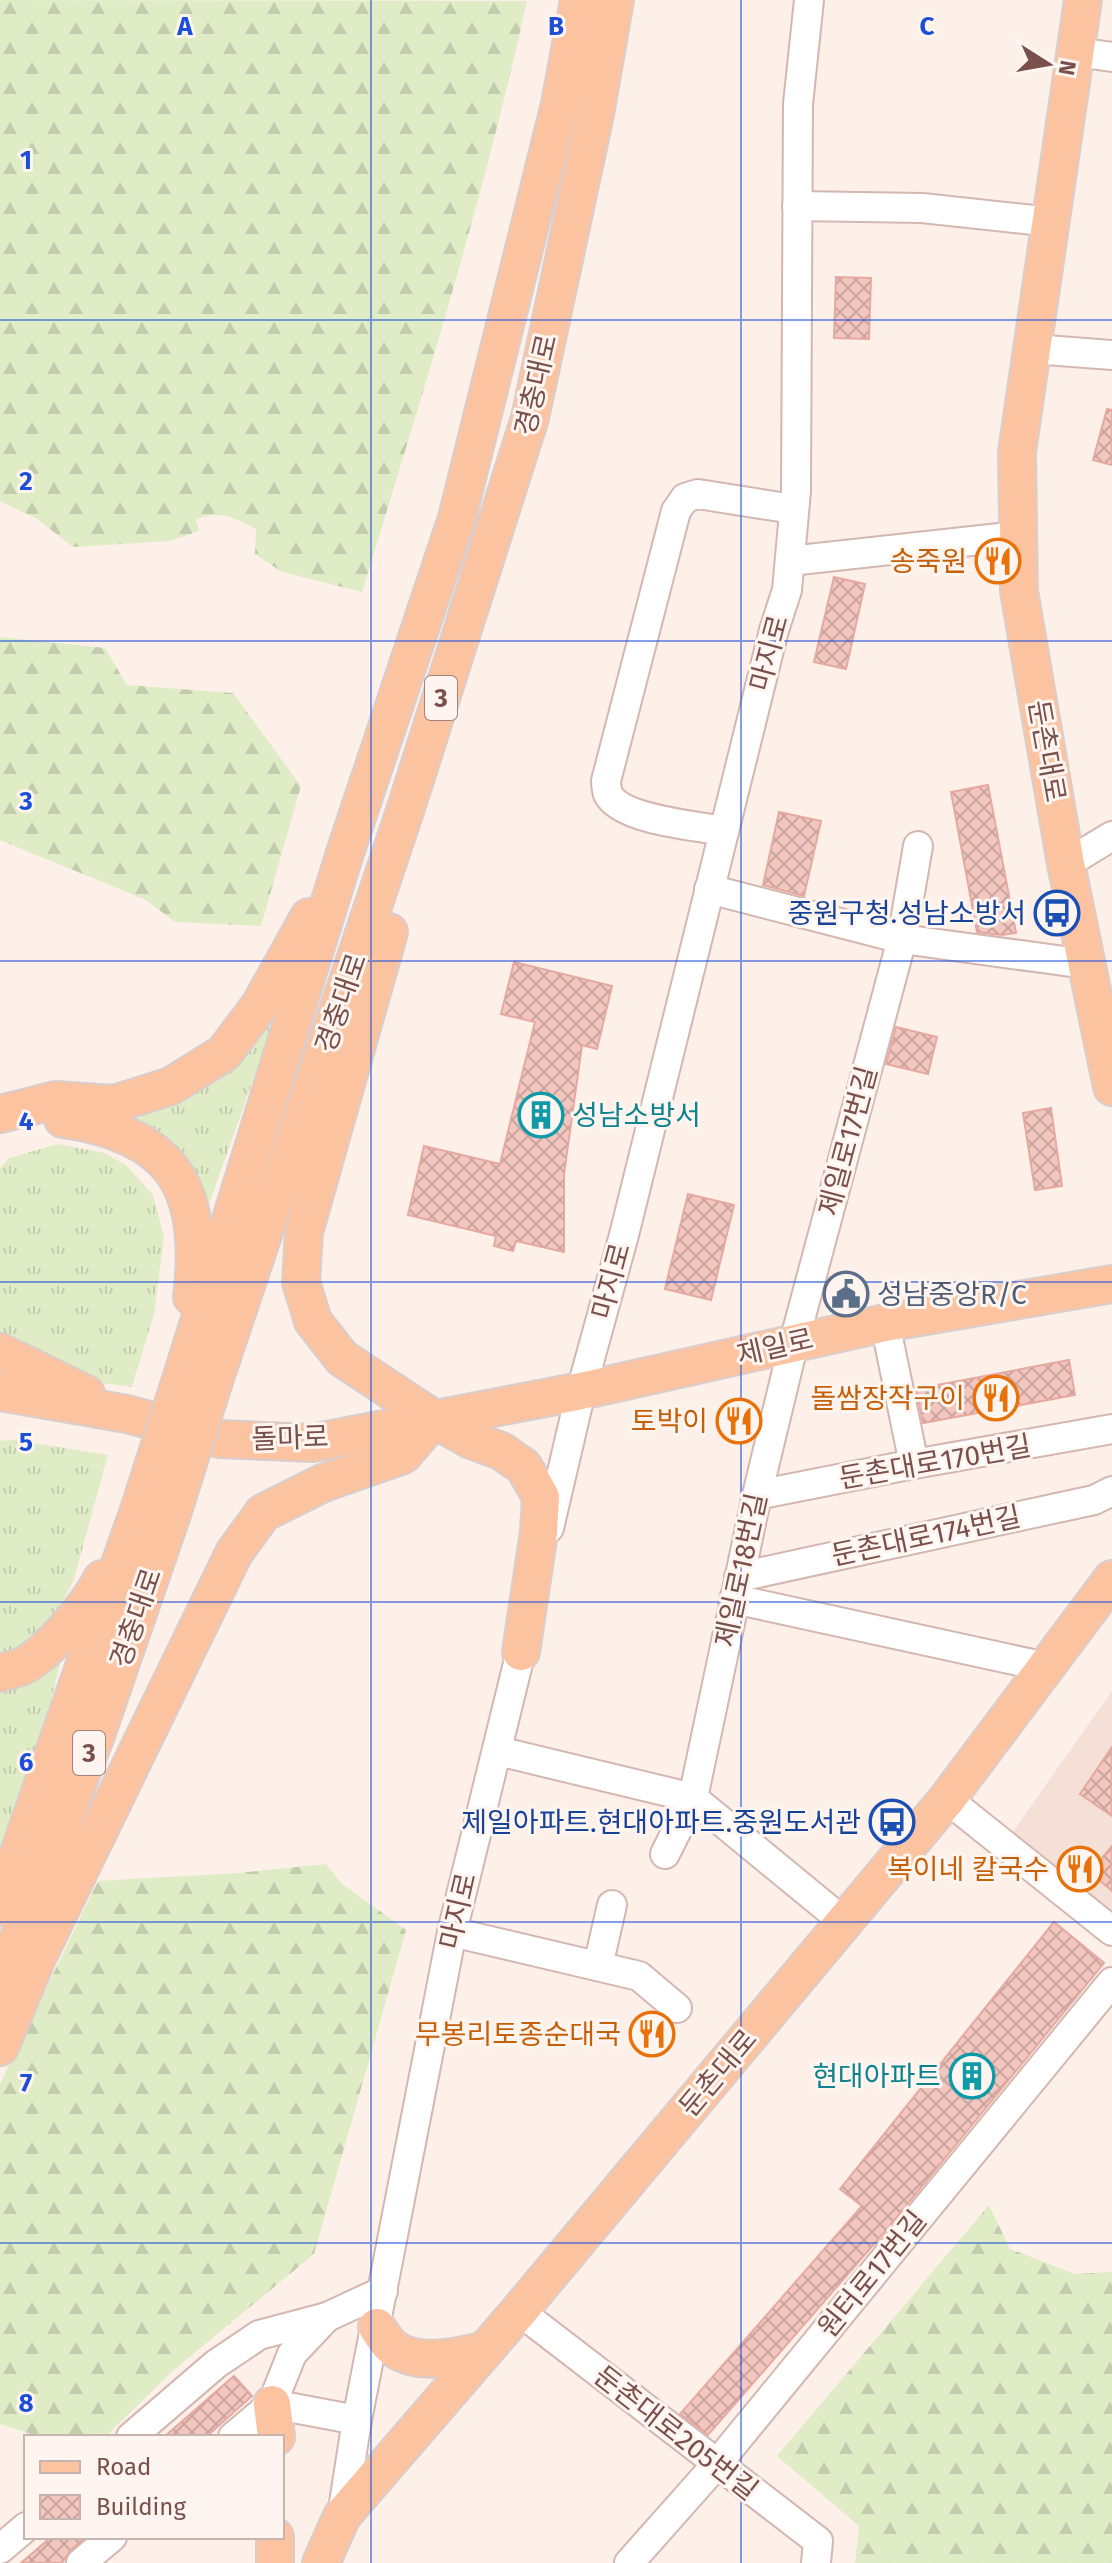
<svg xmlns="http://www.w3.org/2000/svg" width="1112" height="2563" viewBox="0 0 1112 2563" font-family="'Fira Sans','Noto Sans KR',sans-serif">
	<defs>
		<pattern id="grass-tufts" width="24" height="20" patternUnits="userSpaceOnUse" patternTransform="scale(2)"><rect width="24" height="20" fill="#dfecc6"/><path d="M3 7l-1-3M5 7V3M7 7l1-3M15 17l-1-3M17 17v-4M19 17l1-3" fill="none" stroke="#c3ccac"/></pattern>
		<pattern id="forest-firs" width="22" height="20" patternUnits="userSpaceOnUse" patternTransform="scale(2)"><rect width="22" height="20" fill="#dfecc6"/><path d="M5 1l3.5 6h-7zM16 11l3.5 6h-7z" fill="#c3ccac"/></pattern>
		<pattern id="building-cross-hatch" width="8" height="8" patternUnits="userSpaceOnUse" patternTransform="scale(2)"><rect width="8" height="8" fill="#f3c7c0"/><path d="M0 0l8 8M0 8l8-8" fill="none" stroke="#caa49e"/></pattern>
	</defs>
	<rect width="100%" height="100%" fill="#fdf0e9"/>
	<!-- residential -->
	<polygon fill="#f5e0d7" points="1112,1691 1112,1922 1012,1833"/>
	<!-- grass -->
	<g fill="url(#grass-tufts)">
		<polygon points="276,1015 209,1204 198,1180 173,1144 114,1109 222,1066"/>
		<polygon points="58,1144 104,1153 126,1165 153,1195 164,1237 154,1314 132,1387 65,1378 0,1348 0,1168 9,1158"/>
		<polygon points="14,1440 108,1455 74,1579 53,1621 19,1654 0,1659 0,1441"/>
		<polygon points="63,1651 34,1772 0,1874 0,1689"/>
	</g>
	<!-- forest -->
	<g fill="url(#forest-firs)">
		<path d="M0,0l527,1c-44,200 -105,395 -165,591l-80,-20 -27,-18 1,-25c-21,-11 -37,-20 -60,-9l3,11 -29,10 -97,6 -36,-28 -37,-18z"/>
		<polygon points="0,637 105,648 127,685 233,693 301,786 261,926 175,922 146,900 0,840"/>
		<polygon points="326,1864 341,1883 406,1930 314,2254 175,2369 105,2437 40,2437 0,2424 0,2084 98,1881 238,1873"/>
		<polygon points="989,2205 1010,2249 1075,2274 1112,2272 1112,2563 855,2563 859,2526 777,2456"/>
	</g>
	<!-- building -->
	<g fill="url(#building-cross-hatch)" stroke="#e6a89f" stroke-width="2">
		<polygon points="836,277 871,278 869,339 834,338"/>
		<polygon points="1107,409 1112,410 1112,465 1093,460"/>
		<polygon points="834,577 865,584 846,669 814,662"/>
		<polygon points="988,785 1016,933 1002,935 977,932 951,792"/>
		<polygon points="779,812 821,821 804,896 763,885"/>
		<polygon points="514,962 612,986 597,1049 582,1045 564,1174 564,1252 516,1241 513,1251 494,1246 496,1236 408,1215 424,1146 500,1164 535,1022 501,1014"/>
		<polygon points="896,1027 937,1037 928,1074 886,1064"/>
		<polygon points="1051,1108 1062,1186 1035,1190 1023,1113"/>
		<polygon points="688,1194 734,1205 711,1300 665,1289"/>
		<polygon points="1069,1360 1075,1395 923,1423 916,1389"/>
		<polygon points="1112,1747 1112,1816 1080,1794"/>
		<polygon points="1112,1846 1112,1891 1090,1872"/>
		<polygon points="1054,1922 1104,1963 888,2228 708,2435 680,2414 862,2206 840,2189"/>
		<polygon points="234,2376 252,2396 206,2437 164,2437"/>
		<polygon points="51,2537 86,2537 70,2551 62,2563 21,2563"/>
	</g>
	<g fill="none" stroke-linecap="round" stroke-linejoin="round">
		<!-- minor casing -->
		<g stroke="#d3b7b0" stroke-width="32">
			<g id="minor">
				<polyline points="1075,52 1112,57"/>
				<polyline points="797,206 922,208 1052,222"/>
				<polyline points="1033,349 1112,355"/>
				<polyline points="790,561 1018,536"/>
				<path d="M724,831c-27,-5 -103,-11 -116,-37 -1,-2 -2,-11 -2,-13l70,-270 9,-13 13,-4 82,13h14"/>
				<polyline points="1066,864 1112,836"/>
				<polyline points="709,889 902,939 1086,964"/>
				<polyline points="885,1323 914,1464"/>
				<polyline points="757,1495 914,1464 1112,1429"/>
				<polyline points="549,1528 581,1391 624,1235 774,630 787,590 796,491 798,104 809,0"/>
				<polyline points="739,1577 1094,1500 1112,1491"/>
				<polyline points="734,1599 1046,1667"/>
				<polyline points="498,1751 693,1798 844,1922"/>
				<polyline points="947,1799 1112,1931"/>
				<polyline points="665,1854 693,1798 757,1495 794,1342 902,939 918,846"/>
				<polyline points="452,1932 639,1976 677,2008"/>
				<polyline points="598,1966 612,1905"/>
				<polyline points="519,2311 818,2541 816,2563"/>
				<polyline points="272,2404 292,2354 327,2317 383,2291"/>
				<polyline points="131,2437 216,2364 259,2335 327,2317"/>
				<polyline points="233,2437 272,2404 357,2420"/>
				<polyline points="342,2516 357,2420 452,1932 526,1631"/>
				<polyline points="0,2549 26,2527"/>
				<polyline points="81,2563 112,2537"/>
				<polyline points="629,2563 716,2465 1112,1982"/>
			</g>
		</g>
		<!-- major casing -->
		<g stroke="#d9cecd" stroke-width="40">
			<g id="major">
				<polyline points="1083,0 1017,452 1019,591 1066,864 1112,1087"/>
				<polyline points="389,932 304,1232 301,1282 313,1321 342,1358 434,1419 471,1440 501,1451 524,1467 541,1497 539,1532 521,1652"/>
				<polyline points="0,1114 56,1100 114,1104 171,1086 224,1053 260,1005 309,917"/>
				<path d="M63,1119c111,16 142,69 129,178"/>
				<polyline points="0,1352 86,1394"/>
				<polyline points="184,1370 345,853 457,518 560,104 579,0"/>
				<polyline points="214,1381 406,808 530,418 595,114 615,0"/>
				<polyline points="0,1392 127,1414 220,1439 312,1443 581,1391 885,1323 1112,1284"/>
				<path d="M0,1673c8,-3 18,-4 25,-8 26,-15 63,-59 77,-86"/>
				<polyline points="0,1907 140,1507"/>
				<polyline points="2,1981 96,1735 171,1517"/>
				<polyline points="0,2047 37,1958 234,1553 263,1513 323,1483 403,1455 434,1419"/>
				<path d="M377,2327c4,6 9,15 15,20 24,20 67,10 93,3"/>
				<polyline points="272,2404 276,2437"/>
				<polyline points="275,2537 275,2563"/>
				<polyline points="321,2563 342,2516 519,2311 947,1799 1112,1579"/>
			</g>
		</g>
		<!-- minor -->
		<use href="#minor" stroke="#fff" stroke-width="28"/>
		<!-- major -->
		<use href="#major" stroke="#fcc3a1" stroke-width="36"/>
		<!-- major-bridge casing -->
		<g stroke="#d9cecd" stroke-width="40" stroke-linecap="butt">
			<g id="major-bridge">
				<polyline points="140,1507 184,1370"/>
				<polyline points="171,1517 214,1381"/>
			</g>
		</g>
		<!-- major-bridge -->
		<use href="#major-bridge" stroke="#fcc3a1" stroke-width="36"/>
	</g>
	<!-- grid -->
	<path fill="none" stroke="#1d4ed8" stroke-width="2" stroke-opacity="0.55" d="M371,0v2563M741,0v2563M0,320h1112M0,641h1112M0,961h1112M0,1282h1112M0,1602h1112M0,1922h1112M0,2243h1112"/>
	<!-- icons -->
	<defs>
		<g id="restaurant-ring" transform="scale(2.3)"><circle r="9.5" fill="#fff5f0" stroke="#e8710a" stroke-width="1.5"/><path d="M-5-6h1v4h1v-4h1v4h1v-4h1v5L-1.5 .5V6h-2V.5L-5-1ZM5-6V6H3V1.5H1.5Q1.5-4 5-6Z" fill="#e8710a"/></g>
		<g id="bus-ring" transform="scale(2.3)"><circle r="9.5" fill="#fff5f0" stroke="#1a4fb4" stroke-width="1.5"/><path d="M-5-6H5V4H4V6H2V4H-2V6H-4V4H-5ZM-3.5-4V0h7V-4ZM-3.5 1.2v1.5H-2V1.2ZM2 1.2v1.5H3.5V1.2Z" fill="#1a4fb4"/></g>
		<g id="building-ring" transform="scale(2.3)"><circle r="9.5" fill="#fff5f0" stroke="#0f9aa8" stroke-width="1.5"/><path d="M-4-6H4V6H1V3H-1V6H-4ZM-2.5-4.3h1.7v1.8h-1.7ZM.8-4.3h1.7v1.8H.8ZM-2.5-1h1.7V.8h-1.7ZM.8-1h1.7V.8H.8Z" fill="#0f9aa8"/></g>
		<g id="civic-ring" transform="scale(2.3)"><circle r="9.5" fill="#fff5f0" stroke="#5c6f8a" stroke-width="1.5"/><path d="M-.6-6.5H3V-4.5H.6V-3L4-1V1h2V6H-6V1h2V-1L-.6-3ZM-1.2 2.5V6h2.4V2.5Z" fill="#5c6f8a"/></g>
	</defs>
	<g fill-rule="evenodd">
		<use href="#restaurant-ring" x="998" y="561"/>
		<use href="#bus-ring" x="1057" y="913"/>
		<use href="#building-ring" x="541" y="1115"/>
		<use href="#civic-ring" x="846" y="1294"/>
		<use href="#restaurant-ring" x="996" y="1398"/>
		<use href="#restaurant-ring" x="739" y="1421"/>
		<use href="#bus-ring" x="892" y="1822"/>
		<use href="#restaurant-ring" x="1080" y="1869"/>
		<use href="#restaurant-ring" x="652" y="2034"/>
		<use href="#building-ring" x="972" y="2076"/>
	</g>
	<g text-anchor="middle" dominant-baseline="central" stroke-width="6" stroke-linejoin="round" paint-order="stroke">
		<!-- shield labels -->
		<g fill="#fff5f0" stroke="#a1827c" stroke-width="2">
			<rect x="425" y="676" width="32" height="44" rx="6"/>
			<rect x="73" y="1731" width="32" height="44" rx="6"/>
		</g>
		<g font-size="26" font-weight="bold" fill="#79504b">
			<text x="441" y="698">3</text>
			<text x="89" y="1753">3</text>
		</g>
		<!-- street labels -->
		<g font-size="28" fill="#79504b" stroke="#fff5f0">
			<text transform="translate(536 385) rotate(-77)">경충대로</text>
			<text transform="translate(769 653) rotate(-75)">마지로</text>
			<text transform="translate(1047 751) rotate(80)">둔촌대로</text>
			<text transform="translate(341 1003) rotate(-71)">경충대로</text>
			<text transform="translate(848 1141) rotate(-75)">제일로17번길</text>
			<text transform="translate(611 1281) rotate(-75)">마지로</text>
			<text transform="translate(775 1347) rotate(-13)">제일로</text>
			<text transform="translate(290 1438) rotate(-2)">돌마로</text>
			<text transform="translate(935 1462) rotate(-10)">둔촌대로170번길</text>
			<text transform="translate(926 1536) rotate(-12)">둔촌대로174번길</text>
			<text transform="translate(741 1570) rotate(-78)">제일로18번길</text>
			<text transform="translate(136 1618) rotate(-71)">경충대로</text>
			<text transform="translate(458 1911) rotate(-77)">마지로</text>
			<text transform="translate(718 2073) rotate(-50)">둔촌대로</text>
			<text transform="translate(872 2274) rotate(-51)">원터로17번길</text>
			<text transform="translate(676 2433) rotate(38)">둔촌대로205번길</text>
		</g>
		<!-- food labels -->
		<g font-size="28" fill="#c56008" stroke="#fff5f0" text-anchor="end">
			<text x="967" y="561">송죽원</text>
			<text x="965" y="1398">돌쌈장작구이</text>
			<text x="708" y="1421">토박이</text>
			<text x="1049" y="1869">복이네 칼국수</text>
			<text x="621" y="2034">무봉리토종순대국</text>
		</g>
		<!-- transit labels -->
		<g font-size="28" fill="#164399" stroke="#fff5f0" text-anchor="end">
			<text x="1026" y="913">중원구청.성남소방서</text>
			<text x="861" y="1822">제일아파트.현대아파트.중원도서관</text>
		</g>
		<!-- culture labels -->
		<g font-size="28" fill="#0d838f" stroke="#fff5f0" text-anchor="start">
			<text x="572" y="1115">성남소방서</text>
			<text x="941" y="2076" text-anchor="end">현대아파트</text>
		</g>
		<!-- service labels -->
		<g font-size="28" fill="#4e5e75" stroke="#fff5f0" text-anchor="start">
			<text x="877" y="1294">성남중앙R/C</text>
		</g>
	</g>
	<g font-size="26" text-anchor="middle" font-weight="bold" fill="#1d4ed8" stroke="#fff5f0" stroke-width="6" stroke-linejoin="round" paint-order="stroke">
		<text x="185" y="35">A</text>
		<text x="556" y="35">B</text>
		<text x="927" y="35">C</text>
		<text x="26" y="169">1</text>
		<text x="26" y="490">2</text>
		<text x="26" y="810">3</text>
		<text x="26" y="1130">4</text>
		<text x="26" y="1451">5</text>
		<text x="26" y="1771">6</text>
		<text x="26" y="2092">7</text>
		<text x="26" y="2412">8</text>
	</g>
	<!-- legend -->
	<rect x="24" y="2435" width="260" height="104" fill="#fff5f0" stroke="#c9b3ae" stroke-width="2"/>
	<rect x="40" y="2461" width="40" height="12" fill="#fcc3a1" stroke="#c9b3ae" stroke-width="2"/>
	<text x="96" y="2475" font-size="24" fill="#79504b">Road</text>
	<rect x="40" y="2495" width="40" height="24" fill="url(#building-cross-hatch)" stroke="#c9b3ae" stroke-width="2"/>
	<text x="96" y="2515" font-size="24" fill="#79504b">Building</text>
	<!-- north arrow -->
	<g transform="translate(1048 64) rotate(101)" stroke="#fff5f0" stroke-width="6" paint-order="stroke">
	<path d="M0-6L14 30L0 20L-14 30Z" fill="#79504b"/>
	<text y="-12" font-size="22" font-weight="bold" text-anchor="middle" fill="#79504b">N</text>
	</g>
</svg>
